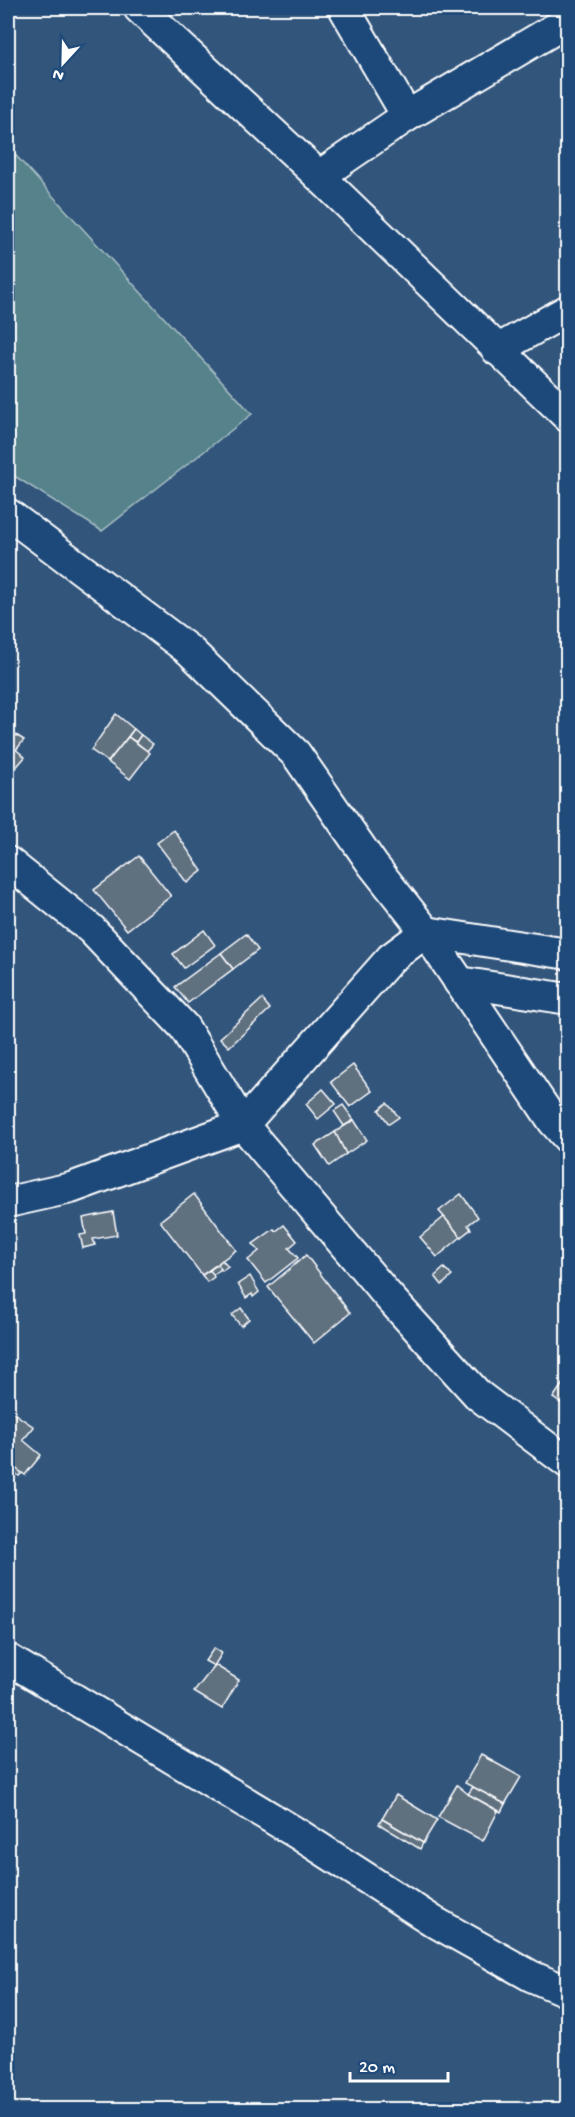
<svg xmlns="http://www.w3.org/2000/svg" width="575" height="2117" viewBox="0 0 575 2117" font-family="'Gochi Hand',sans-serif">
	<rect width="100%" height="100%" fill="#32557c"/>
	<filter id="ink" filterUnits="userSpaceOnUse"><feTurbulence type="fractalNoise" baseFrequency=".0167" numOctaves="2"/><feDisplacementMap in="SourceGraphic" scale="12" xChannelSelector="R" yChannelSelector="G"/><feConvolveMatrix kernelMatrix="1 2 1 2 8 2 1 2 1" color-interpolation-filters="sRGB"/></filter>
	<g filter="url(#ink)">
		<!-- garden -->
		<polygon fill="#54828b" stroke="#aac0c5" stroke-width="1.5" points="8,147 252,414 102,531 8,472"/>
		<!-- building -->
		<g fill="#5f6f7f" stroke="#fff" stroke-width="1.5">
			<polygon points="116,714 134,729 108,762 91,750"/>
			<polygon points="134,729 141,735 136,742 128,737"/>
			<polygon points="16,735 24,740 16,750 9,744"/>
			<polygon points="141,735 153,744 147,751 136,742"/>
			<polygon points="128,737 150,753 130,779 108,762"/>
			<polygon points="8,743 25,757 13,771 8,767"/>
			<polygon points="174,830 202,871 187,883 157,843"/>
			<polygon points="139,856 171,896 127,930 94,890"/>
			<polygon points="204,930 215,945 184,968 173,954"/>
			<polygon points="246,934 258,950 233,969 221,953"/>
			<polygon points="221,953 233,969 188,1003 175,987"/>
			<polygon points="262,999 270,1009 229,1047 220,1038"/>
			<polygon points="353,1065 372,1091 350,1107 331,1082"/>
			<polygon points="323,1089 336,1104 318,1119 306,1104"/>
			<polygon points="387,1103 399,1117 389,1124 379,1110"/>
			<polygon points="343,1105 354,1120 344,1126 334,1111"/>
			<polygon points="354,1120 367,1140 346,1154 335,1132"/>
			<polygon points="335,1132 346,1154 329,1166 315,1145"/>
			<polygon points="194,1194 236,1250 202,1275 160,1221"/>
			<polygon points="461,1194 478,1217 468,1225 471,1229 461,1237 439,1211"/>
			<polygon points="113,1212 117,1235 93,1239 95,1245 83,1248 80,1235 86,1234 83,1218"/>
			<polygon points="444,1217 461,1237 437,1257 420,1237"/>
			<polygon points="284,1225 297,1241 289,1248 298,1258 266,1283 248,1260 259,1251 253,1244 274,1229 276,1231"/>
			<polygon points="306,1255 350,1313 314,1343 268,1287"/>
			<polygon points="222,1260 228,1267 222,1271 217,1265"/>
			<polygon points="217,1265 221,1269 213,1275 210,1270"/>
			<polygon points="444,1268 452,1276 442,1285 435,1276"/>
			<polygon points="210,1270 214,1277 207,1282 202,1275"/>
			<polygon points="250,1276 259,1292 253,1297 252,1294 246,1298 238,1284"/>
			<polygon points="241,1308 249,1319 241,1326 232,1315"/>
			<polygon points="568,1376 568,1408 553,1398"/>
			<polygon points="12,1412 34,1427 23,1440 41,1455 25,1475 8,1463 8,1418"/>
			<polygon points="8,1463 22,1473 19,1476 8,1468"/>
			<polygon points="8,1534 15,1538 8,1554"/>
			<polygon points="214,1648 222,1653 214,1666 205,1661"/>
			<polygon points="215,1665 239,1680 222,1709 194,1692"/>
			<polygon points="481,1755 521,1777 505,1804 465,1783"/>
			<polygon points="457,1785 468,1794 498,1811 483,1841 438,1817"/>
			<polygon points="473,1787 505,1804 501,1812 468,1794"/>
			<polygon points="396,1795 437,1820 423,1843 382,1819"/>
			<polygon points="382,1819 423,1843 420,1849 379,1824"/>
		</g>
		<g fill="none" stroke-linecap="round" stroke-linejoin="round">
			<!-- street casing -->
			<g stroke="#fff" stroke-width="34">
				<g id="street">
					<polyline points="139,8 319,176 568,417"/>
					<polyline points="344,8 407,116"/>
					<polyline points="319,176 407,116 568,21"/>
					<polyline points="497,350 568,310"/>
					<polyline points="8,514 190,651 296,754 373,865 426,932 553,1121 568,1138"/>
					<polyline points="8,862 91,929 184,1027 243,1125 388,1296 478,1395 568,1463"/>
					<polyline points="459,982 568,999"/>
					<polyline points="8,1202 71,1188 243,1125 391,958 426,932 568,954"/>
					<polyline points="8,1659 298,1834 433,1921 531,1976 568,1992"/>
				</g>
			</g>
			<!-- street -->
			<use href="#street" stroke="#1f4a7a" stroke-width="30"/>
		</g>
	</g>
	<!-- margin -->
	<rect width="575" height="2117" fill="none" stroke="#1f4a7a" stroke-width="30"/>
	<rect x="15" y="15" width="545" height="2087" fill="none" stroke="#fff" stroke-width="2" filter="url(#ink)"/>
	<!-- north arrow -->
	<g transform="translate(63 63) rotate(202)" stroke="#1f4a7a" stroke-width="4.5" paint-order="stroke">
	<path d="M0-4.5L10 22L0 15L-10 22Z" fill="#ffffff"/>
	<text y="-9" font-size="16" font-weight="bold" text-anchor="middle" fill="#ffffff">N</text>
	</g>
	<!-- scale -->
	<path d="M350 2072v9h98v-9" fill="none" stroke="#ffffff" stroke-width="3"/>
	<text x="359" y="2072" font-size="18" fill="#ffffff" stroke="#1f4a7a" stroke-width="4.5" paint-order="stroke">20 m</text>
</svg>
